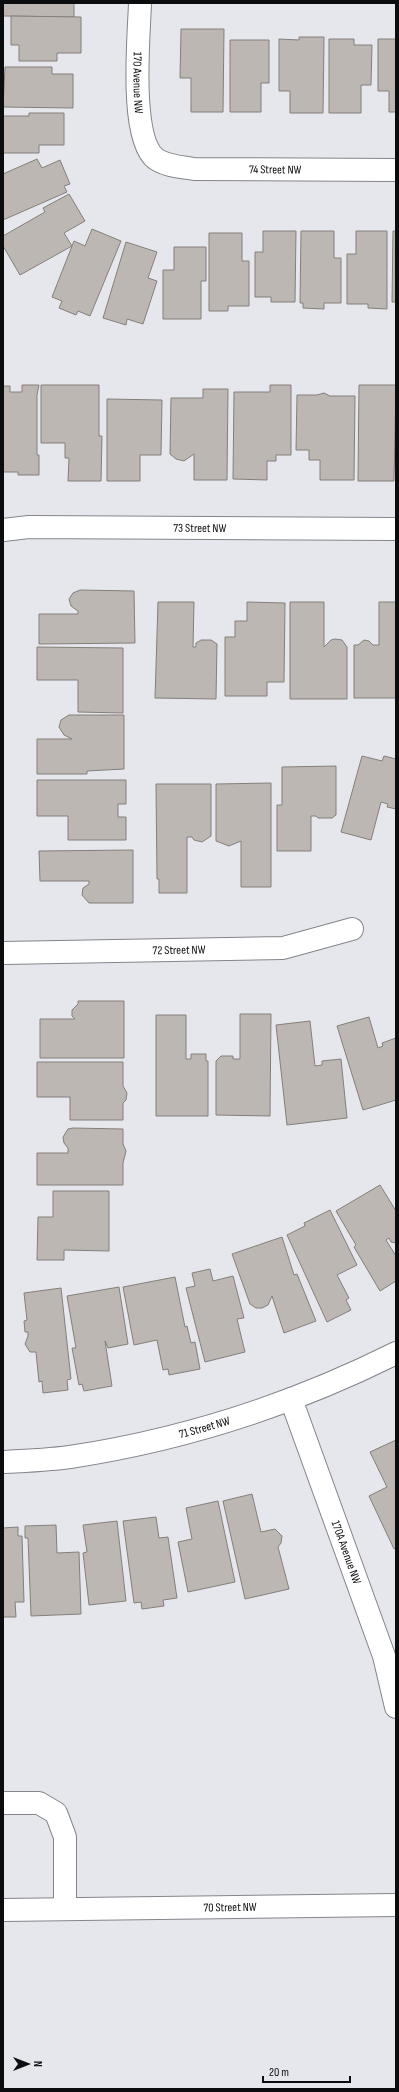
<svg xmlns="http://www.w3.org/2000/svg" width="399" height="2092" viewBox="0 0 399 2092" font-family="'Sofia Sans Condensed',sans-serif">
	<rect width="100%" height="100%" fill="#e5e7ed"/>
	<!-- building -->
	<g fill="#bdb7b3" stroke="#857f7b">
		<polygon points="3,3 74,3 74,17 3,16"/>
		<polygon points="11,16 81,17 81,53 57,53 57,61 19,61 19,45 11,45"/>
		<polygon points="181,29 224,29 223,112 191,112 191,78 180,78"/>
		<polygon points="299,37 324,37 323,113 290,113 290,91 279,91 279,39 299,40"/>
		<polygon points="329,39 354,39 354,45 372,45 371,85 361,85 361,113 329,113"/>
		<polygon points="378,39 396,39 396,112 389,112 389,91 378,91"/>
		<polygon points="230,40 269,40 269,83 261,83 261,112 230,112"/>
		<polygon points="5,67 52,67 52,74 73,74 73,108 3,107"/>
		<polygon points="29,113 64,113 64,145 39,145 39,153 3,153 3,116 29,116"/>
		<polygon points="37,159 42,168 60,160 70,184 64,186 67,192 3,220 3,174"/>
		<polygon points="69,194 85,221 64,233 72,246 20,275 3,246 3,236 45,212 43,208"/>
		<polygon points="92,229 121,241 90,316 78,311 76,315 59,308 62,301 52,297 74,241 85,246"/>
		<polygon points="263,231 296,231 295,302 271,302 271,297 255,297 255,252 263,252"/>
		<polygon points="301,231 334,231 334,258 341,258 341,303 324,303 324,309 303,308 303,303 300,303"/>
		<polygon points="356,231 387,231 387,309 368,308 368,304 347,304 347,254 356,254"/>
		<polygon points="393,231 396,231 396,302 392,302"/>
		<polygon points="209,233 242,233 242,261 249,261 249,306 228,306 228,311 209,311"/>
		<polygon points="126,242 157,252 148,278 157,281 143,324 127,319 126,325 103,318"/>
		<polygon points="174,247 206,247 206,281 201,281 201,319 163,319 163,270 174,270"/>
		<polygon points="22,385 39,385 37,395 37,455 39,455 39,475 18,475 18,472 3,472 3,386 10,386 10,392 22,392"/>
		<polygon points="41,385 99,385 99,436 102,436 101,481 68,481 69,458 65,458 65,443 41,443"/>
		<polygon points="270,385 291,385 291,455 276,455 276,461 267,461 267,480 233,479 234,392 270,392"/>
		<polygon points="359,385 396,385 394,481 358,481"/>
		<polygon points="203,389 228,389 227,480 194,480 194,454 184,461 176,459 170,454 171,398 203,398"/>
		<polygon points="324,393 330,396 355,396 354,480 320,480 320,460 309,460 309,450 296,450 297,395 317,395"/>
		<polygon points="107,399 162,400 161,455 140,455 140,481 107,481"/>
		<polygon points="80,590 134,591 135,643 39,644 39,614 78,614 78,611 71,606 69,599 73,593"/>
		<polygon points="158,602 194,602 193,647 196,647 196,643 201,640 211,640 217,644 216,699 155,698"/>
		<polygon points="247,602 285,603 284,682 267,682 267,696 225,696 225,637 235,637 235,621 247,621"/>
		<polygon points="290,602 324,602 324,647 331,640 335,639 342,640 347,647 347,699 290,699"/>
		<polygon points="379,602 396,602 396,698 354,698 354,645 358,645 364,640 369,641 373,645 379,645"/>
		<polygon points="37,647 123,648 123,713 78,712 78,680 37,680"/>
		<polygon points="69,715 124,715 124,769 87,771 87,774 37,774 37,739 72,739 64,735 59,727 61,720"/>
		<polygon points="362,756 382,761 384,756 396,759 396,809 387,807 388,804 381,802 371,840 341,832"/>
		<polygon points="336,766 336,815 332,818 318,818 316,816 311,816 311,851 277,851 277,805 282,805 282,767"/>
		<polygon points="37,780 126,780 126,804 118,804 118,817 126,817 126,840 68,840 68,816 37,816"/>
		<polygon points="271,783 271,887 241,887 241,841 229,846 216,841 216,784"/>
		<polygon points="156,784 211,784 211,836 202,842 194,840 192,837 187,837 187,893 159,893 159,879 157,879"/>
		<polygon points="133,850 133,903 89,903 82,895 83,888 89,884 89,881 40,881 39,851"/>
		<polygon points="78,1001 124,1001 124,1058 40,1058 40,1019 75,1019 72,1016 72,1010 78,1004"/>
		<polygon points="240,1014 271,1014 270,1116 216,1115 216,1061 221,1056 233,1056 233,1059 240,1059"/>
		<polygon points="156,1015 186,1015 186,1059 191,1059 191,1054 206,1054 206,1061 208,1061 208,1116 156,1116"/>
		<polygon points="369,1017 378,1048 383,1046 382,1043 396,1038 396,1100 363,1110 337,1026"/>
		<polygon points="310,1021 315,1066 322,1065 322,1061 341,1059 347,1118 287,1125 276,1025"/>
		<polygon points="37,1062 123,1062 123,1086 127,1093 126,1100 123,1103 123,1120 70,1120 70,1097 37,1097"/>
		<polygon points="73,1128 123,1129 123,1144 126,1151 123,1163 123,1185 37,1185 37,1153 68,1153 68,1148 64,1143 63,1137 68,1129"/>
		<polygon points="380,1185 396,1211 396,1243 391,1242 389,1238 386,1240 396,1256 396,1281 380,1291 354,1247 356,1245 336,1211"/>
		<polygon points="53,1191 109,1191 109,1251 64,1250 64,1260 37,1260 38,1217 53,1217"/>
		<polygon points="330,1210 357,1265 337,1275 349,1298 346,1300 351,1310 327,1322 287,1235 305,1226 304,1223"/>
		<polygon points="282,1237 294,1275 297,1274 316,1321 284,1333 272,1296 268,1305 262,1308 256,1308 250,1304 232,1254"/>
		<polygon points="210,1269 213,1281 233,1276 244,1318 237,1319 245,1352 205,1362 186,1288 195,1286 192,1273"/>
		<polygon points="175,1277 185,1327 187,1326 191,1343 195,1342 200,1369 169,1375 168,1369 163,1370 157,1340 134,1345 123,1287"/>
		<polygon points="119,1287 128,1344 108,1348 105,1341 112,1386 84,1391 82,1384 79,1385 72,1348 76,1348 67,1296"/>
		<polygon points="61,1288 71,1379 67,1380 68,1390 43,1393 42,1381 39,1382 36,1352 30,1352 25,1344 28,1336 28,1332 25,1332 24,1321 27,1320 24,1293"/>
		<polygon points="396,1440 396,1548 394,1549 369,1496 387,1487 370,1452"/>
		<polygon points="252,1494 261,1532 275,1529 282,1536 281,1543 278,1547 289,1589 245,1599 223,1501"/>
		<polygon points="218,1501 235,1582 188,1592 178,1542 192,1539 186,1508"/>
		<polygon points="156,1517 159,1538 168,1537 177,1598 163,1600 164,1606 142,1609 141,1602 134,1603 123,1521"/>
		<polygon points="117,1521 126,1601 89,1605 83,1553 87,1552 83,1525"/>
		<polygon points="56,1525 57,1553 79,1552 81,1614 31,1616 28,1538 25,1538 25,1526"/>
		<polygon points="18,1527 18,1536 22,1536 24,1602 15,1602 16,1617 3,1617 3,1528"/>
	</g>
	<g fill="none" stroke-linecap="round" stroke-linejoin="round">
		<!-- street casing -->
		<g stroke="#83858b" stroke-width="24">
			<g id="street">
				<path id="s1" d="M140,3c-1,32 -11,136 16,156 10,7 26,8 38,10l202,1"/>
				<path id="s2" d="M3,530l26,-3 367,2"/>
				<path id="s3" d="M3,953l280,-5 69,-19"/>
				<path id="s4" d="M291,1399l93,257 12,51"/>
				<polyline points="3,1803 39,1803 56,1813 65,1837 65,1908"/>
				<path id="s5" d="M3,1910l393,-5"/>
			</g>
		</g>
		<!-- secondary casing -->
		<g stroke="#83858b" stroke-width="24">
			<g id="secondary">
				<path id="s6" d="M3,1462c22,-1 45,-2 67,-5 112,-17 224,-53 326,-104"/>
			</g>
		</g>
		<!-- street -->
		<use href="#street" stroke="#fff" stroke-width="22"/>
		<!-- secondary -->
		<use href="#secondary" stroke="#fff" stroke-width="22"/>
	</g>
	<g text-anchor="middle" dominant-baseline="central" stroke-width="3.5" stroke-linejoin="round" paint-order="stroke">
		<!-- street labels -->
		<g font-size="12" fill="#0b0c0e" stroke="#e5e7ed">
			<text stroke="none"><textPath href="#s1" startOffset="80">170 Avenue NW</textPath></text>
			<text stroke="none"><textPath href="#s1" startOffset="281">74 Street NW</textPath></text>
			<text stroke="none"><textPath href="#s2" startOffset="197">73 Street NW</textPath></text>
			<text stroke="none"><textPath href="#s3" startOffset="176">72 Street NW</textPath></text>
			<text stroke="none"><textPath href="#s6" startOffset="205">71 Street NW</textPath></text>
			<text stroke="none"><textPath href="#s4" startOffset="163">170A Avenue NW</textPath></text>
			<text stroke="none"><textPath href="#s5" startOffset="227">70 Street NW</textPath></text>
		</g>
	</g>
	<!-- border -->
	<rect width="399" height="2092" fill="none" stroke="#0b0c0e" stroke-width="8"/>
	<!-- north arrow -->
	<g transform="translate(28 2064) rotate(90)" stroke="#e5e7ed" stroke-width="3" paint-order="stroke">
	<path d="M0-3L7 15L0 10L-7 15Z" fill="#0b0c0e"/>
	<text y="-6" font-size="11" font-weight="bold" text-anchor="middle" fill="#0b0c0e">N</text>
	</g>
	<!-- scale -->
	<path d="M263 2076v6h87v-6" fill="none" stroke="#0b0c0e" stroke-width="2"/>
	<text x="269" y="2076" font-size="12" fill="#0b0c0e" stroke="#e5e7ed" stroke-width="3" paint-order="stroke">20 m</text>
</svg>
